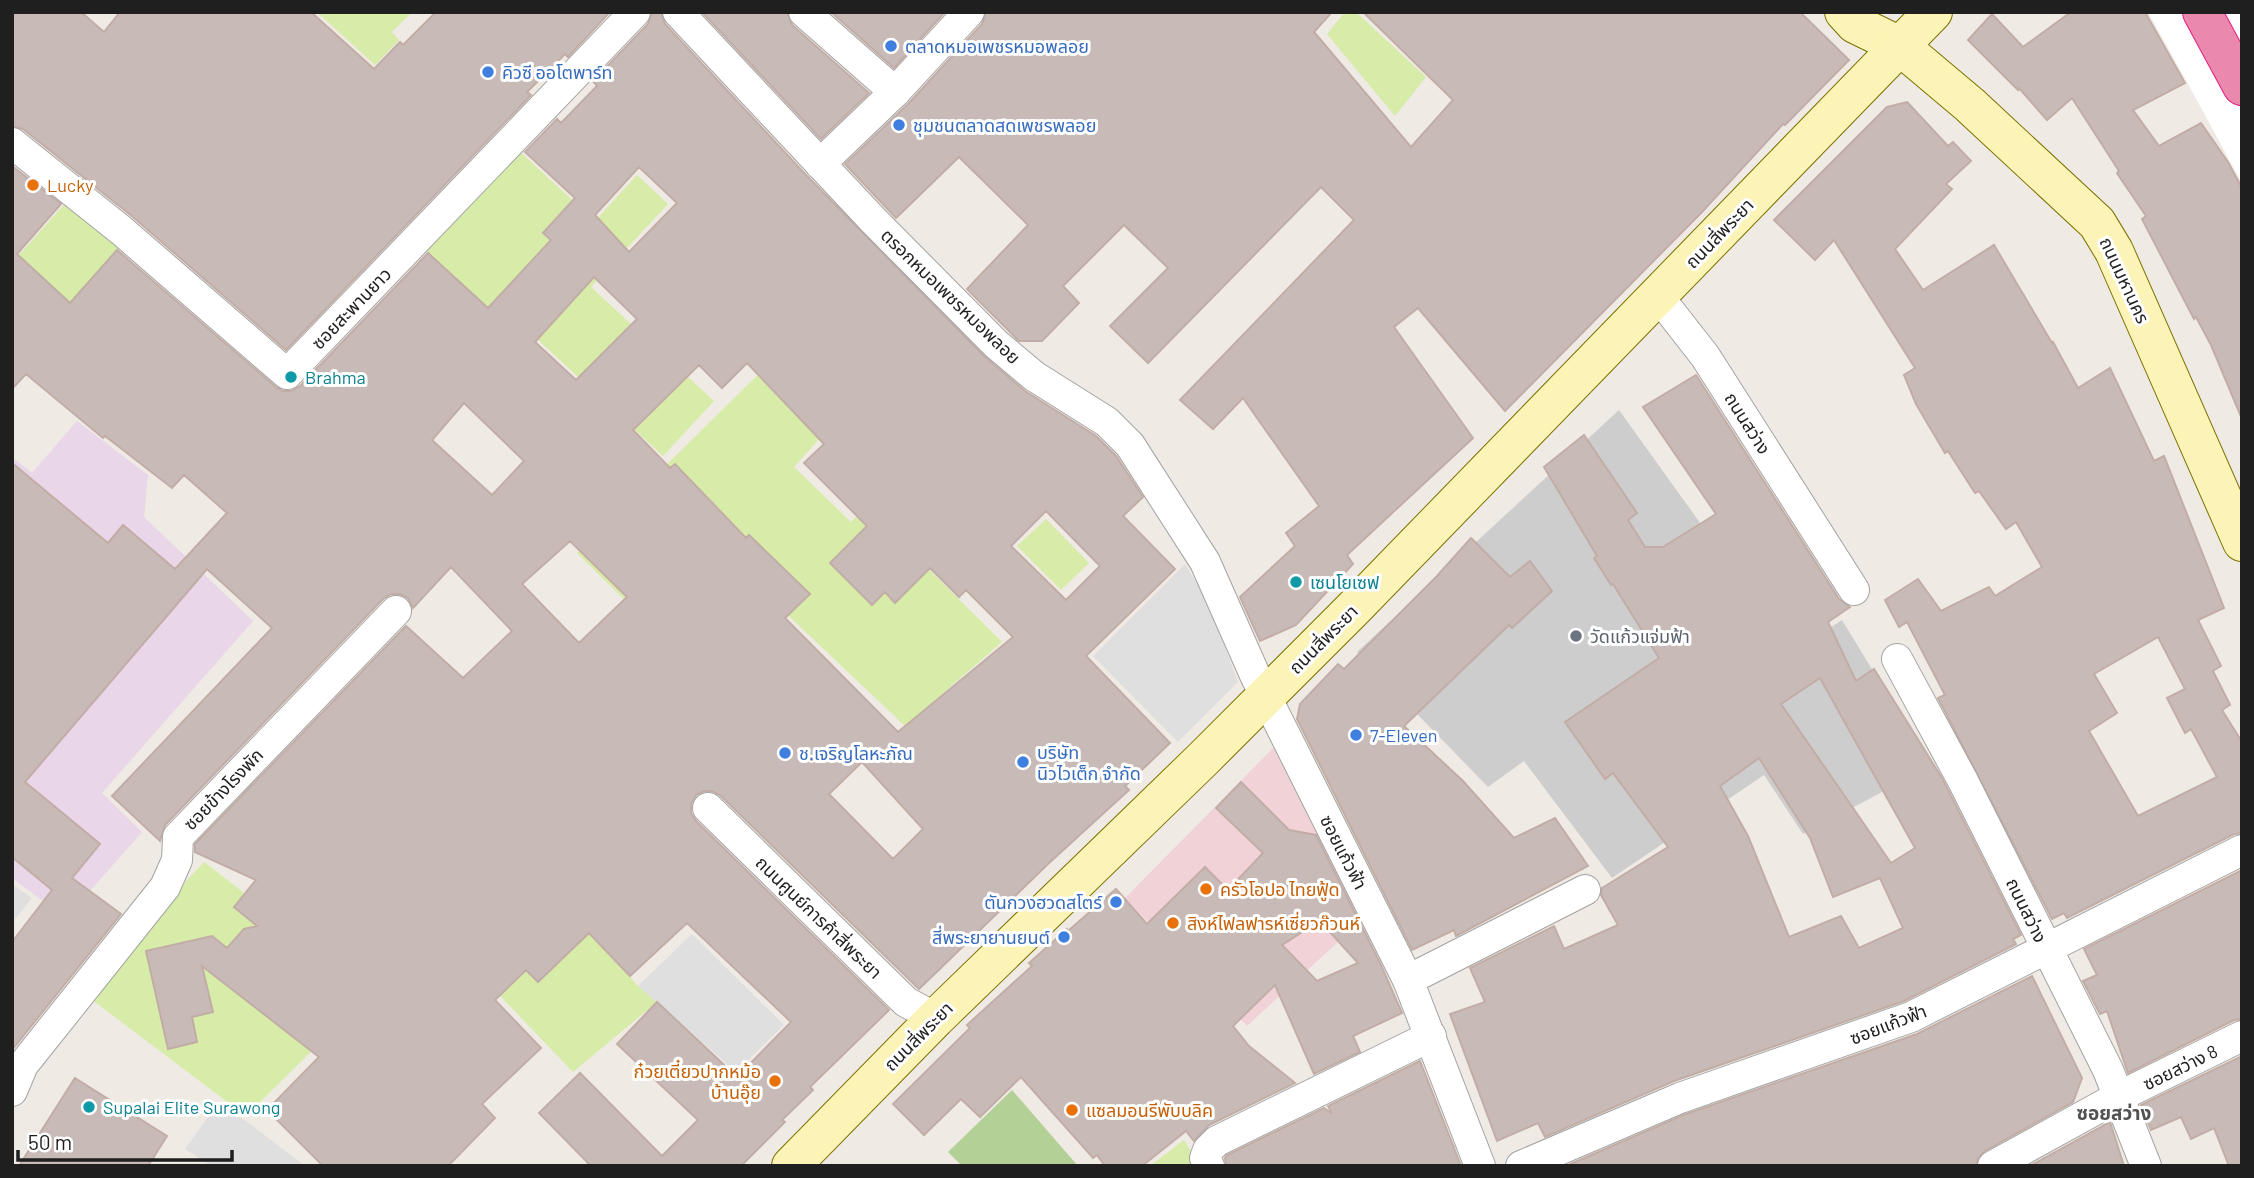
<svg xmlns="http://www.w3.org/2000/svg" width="2254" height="1178" viewBox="0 0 2254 1178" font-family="Barlow,'Noto Sans Thai',sans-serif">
	<rect width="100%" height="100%" fill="#f0eae4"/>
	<!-- commercial -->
	<polygon fill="#f1d3d7" points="1278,743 1365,917 1247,1026 1125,898"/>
	<!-- industrial -->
	<polygon fill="#e9d6e9" points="77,421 148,475 144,517 253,621 102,793 142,832 66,918 12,878 12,457 32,473"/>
	<!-- religious -->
	<polygon fill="#cdcdcd" points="1619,410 1736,573 1789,654 1842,620 1931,766 1803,834 1764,775 1612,878 1524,761 1488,787 1357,652"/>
	<!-- grass -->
	<g fill="#d6eca8">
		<polygon points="317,12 412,12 392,32 399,40 375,65"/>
		<polygon points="1345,12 1356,12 1426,77 1395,116 1327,34"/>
		<polygon points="517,149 595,221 637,175 668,204 591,287 714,401 663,456 535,337 523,341 424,249"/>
		<polygon points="70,198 122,245 12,366 12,263"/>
		<polygon points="855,279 912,336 794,467 851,522 866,507 1002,642 905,726 773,601 692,666 577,553"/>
		<polygon points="1046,519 1089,563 1061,590 1017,546"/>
		<polygon points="204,862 372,991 246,1116 83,993"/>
		<polygon points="569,897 590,933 638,986 657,1002 573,1072 484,979"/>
		<polygon points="1184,1140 1200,1166 1150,1166"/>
	</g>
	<!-- forest -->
	<polygon fill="#b3d197" points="1012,1090 1078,1166 962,1166 948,1152"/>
	<!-- parking -->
	<g fill="#dfdfdf">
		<polygon points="1185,564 1208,602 1238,682 1178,742 1093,656"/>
		<polygon points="12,884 32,898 12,923"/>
		<polygon points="692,934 784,1025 736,1072 638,986"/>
		<polygon points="218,1103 246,1121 305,1166 211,1166 185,1149"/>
	</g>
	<!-- pier -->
	<polygon fill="#fff" points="2148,12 2242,12 2242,183 2188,84"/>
	<!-- building -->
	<g fill="#c8bbb7" stroke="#c2ada6" stroke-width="2" fill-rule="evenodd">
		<polygon points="12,12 81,12 104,32 120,12 311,12 374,69 400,42 403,45 436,12 610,12 568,57 565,54 527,92 531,95 286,350 133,217 23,129 12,126"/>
		<path d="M652,12h9l4,12 142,152 177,180 41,35 71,45 20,20 27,41 -20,19 52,53 -89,87 84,87 -45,43 4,4 -81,74 -129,125 -199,-194 -8,-4h-8l-8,4 -5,9v9l5,8 193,189 -79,77 3,3 -31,30 3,2 -44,44h-150l-52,-53 41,-40 82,83 36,-36 -81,-76 40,-42 80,75 54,-55 -104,-99 -57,53 -41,-43 -51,49 -12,-12 -31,30 46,48 -59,56 13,14 -47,48h-125l-56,-56 52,-53 -117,-91 11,46 -21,5 5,25 -29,7 -22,-98 66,-15 15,12 17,-19 13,-3 -23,-19 22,-27 -61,-28v-8l211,-218 57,52 49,-47 -61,-64 -38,41 -5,-10 -8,-4h-9l-8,5 -218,226 -5,16 -48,-45 160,-168 -65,-59 -182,213 75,62 -28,34 49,36 -109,136v-108l40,-52 -40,-33v-394l96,80 15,-18 52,44 52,-56 -43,-38 -12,13 -67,-52 -2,2 -77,-64 -14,15v-223l49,38 -44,50 53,49 47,-53 159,137 7,4h8l9,-5 128,-133 60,55 63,-68 -8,-7 32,-35 -50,-46 32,-33 4,4 36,-37 -4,-5 55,-57zM639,167l38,36 -48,49 -34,-37zM594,277l43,42 -61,61 -41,-38zM747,363l77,81 -20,19 63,63 -37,37 42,42 13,-13 10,11 35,-35 29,29 7,-7 47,47 -115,95 -113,-114 25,-24 -61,-59 -3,3 -71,-74 -5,4 -37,-38 66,-65 23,23zM464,403l60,58 -32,34 -60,-55zM1046,511l54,55 -34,34 -55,-54zM570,541l57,56 -48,46 -57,-59zM862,762l61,67 -30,30 -64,-65z"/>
		<polygon points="702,12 787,12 792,25 869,93 821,139"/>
		<polygon points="831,12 945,12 894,68"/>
		<polygon points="986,12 1332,12 1314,32 1411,147 1453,100 1363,12 1800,12 1849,60 1785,125 1783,124 1702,212 1505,411 1418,308 1394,327 1473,438 1347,555 1353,564 1296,625 1260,641 1240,597 1295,546 1286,533 1319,506 1243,398 1213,429 1180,400 1354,220 1321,187 1148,363 1110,326 1168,268 1124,225 1063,286 1079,303 1042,341 1019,341 967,289 1028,225 959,157 896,218 845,164 908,104 982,24"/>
		<polygon points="2071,12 2145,12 2185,83 2133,110 2159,146 2201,123 2228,162 2242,188 2242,419 2211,345 2196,317 2194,319 2142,219 2146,216 2117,173 2119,171 2072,98 2047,120 2019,88 2018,90 1968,40 1992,14 2023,47"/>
		<path d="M1907,102l41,44 5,-4 18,19 -25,23 6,5 -57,60 28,41 71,-45 58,98 1,-1 25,46 32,-20 44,93 10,-5 60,152 -26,12 23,46 -8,5 17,34 -8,5 20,32v91l-8,1 -167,84 -3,-5 -12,6 -114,-221 7,-3 -38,-73 -8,5 -14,-27 33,-21 23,32 48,-24 6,9 47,-29 -26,-45 -10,7 -27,-38 -4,2 -27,-42 -3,2 -29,-49 -12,-29 11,-7 -81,-128 -19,20 -41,-40 113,-113zM2158,637l27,52 -18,9 18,35 6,-4 26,48 -79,39 -49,-85 28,-18 -23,-39z"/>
		<path d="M1696,375l143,224 11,8 -22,15 28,59 18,-12 68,109 79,157 -8,4 3,5 -112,57 -230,80 -129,56 -7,-14 -41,18 -47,-127 35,-12 -15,-34 84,-42 10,23 54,-24 -17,-30 1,-7 66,-41 -55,-74 -8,6 -40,-57 94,-64 -46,-74 -2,1 -17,-27 3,-2 -53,-89 40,-32 53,78 -9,7 17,27h18l53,-33 -73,-107zM1820,678l95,170 -24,15 -110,-159zM1759,758l51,80 23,59 47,-19 23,50 -44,20 -18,-32 -52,21 -41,-101 -28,-50z"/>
		<polygon points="1471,538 1510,577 1530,561 1552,591 1512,628 1509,625 1404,726 1463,781 1514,838 1555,818 1588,866 1456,936 1454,930 1412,950 1297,719 1300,704 1338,664 1344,669 1437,576"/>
		<path d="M1241,782l48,48 27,5 65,130 21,48 -49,23 7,16 -46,22 -39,-89 -42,41 16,20 46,37 -86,42 -15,16 -8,-10 -44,35h-37l-8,-11 -4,3 -72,-81 -41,40 -19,-18 -37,36 -31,-31 77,-76 -3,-3 65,-59 -3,-3 38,-34 1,2 48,-42 31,35 58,-57 23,23 35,-37 -47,-45zM1320,921l38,42 -41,18 -35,-36z"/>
		<polygon points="2242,870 2242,1019 2234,1020 2128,1073 2107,1011 2100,1014 2083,981 2097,975 2084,949"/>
		<polygon points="2032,976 2082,1078 2073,1102 1985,1151 1978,1158 1976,1166 1566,1166 1686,1114 1917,1034"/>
		<polygon points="2242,1056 2242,1166 2229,1166 2214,1128 2191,1139 2181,1117 2151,1130 2141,1105"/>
		<polygon points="1420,1061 1461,1166 1226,1166 1225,1158 1227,1155 1324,1108 1332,1114 1328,1106"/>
		<polygon points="75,1078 167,1136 148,1166 19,1166"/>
		<polygon points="2110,1122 2124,1166 2030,1166"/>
	</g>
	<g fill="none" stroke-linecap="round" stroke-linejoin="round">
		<!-- street casing -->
		<g stroke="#a3a3a3" stroke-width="32">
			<g id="street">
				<polyline points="678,12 873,220 996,344 1034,376 1107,422 1130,445 1205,562 1255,675 1408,980 1480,1166"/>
				<polyline points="804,12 895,92"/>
				<polyline points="12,143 122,231 287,374 635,12"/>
				<polyline points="820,164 895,92 969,12"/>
				<polyline points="1658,296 1705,356 1854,590"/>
				<polyline points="1897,659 1963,781 2108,1070 2146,1166"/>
				<polyline points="708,808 906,1002 936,1018"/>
				<polyline points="1408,980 1585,890"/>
				<polyline points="12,1091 23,1065 165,887 177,860 178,837 396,611"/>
				<polyline points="1209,1166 1205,1158 1208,1150 1217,1141 1431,1036"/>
				<polyline points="1521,1166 1680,1098 1911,1017 2242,850"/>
				<polyline points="1993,1166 2118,1097 2242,1036"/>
			</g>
		</g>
		<!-- secondary casing -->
		<g stroke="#7b7200" stroke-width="40">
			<g id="secondary">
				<polyline points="1844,12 1855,24 1900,46 1970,105 2097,223 2114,251 2242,542"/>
				<polyline points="791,1166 936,1018 1203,759 1354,608 1933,12"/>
			</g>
		</g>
		<!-- highway casing -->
		<g stroke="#e21d84" stroke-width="40">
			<polyline id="highway" points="2202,12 2242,86"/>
		</g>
		<!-- street -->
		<use href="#street" stroke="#fff" stroke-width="30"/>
		<!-- secondary -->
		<use href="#secondary" stroke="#fcf3b6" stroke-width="38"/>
		<!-- highway -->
		<use href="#highway" stroke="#ea89ad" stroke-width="38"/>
	</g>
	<!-- markers -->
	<g fill="#3f7fe0" stroke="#fff" stroke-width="2.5">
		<circle cx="891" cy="46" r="7"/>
		<circle cx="488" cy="72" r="7"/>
		<circle cx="899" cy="125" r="7"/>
		<circle cx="1356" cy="735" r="7"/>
		<circle cx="785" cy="753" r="7"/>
		<circle cx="1023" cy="762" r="7"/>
		<circle cx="1116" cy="902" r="7"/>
		<circle cx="1064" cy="937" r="7"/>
	</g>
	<g fill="#e8710a" stroke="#fff" stroke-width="2.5">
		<circle cx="33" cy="185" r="7"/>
		<circle cx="1206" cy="889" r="7"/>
		<circle cx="1173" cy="923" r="7"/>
		<circle cx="775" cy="1081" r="7"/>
		<circle cx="1072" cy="1110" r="7"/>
	</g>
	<g fill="#0f9aa8" stroke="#fff" stroke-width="2.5">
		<circle cx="291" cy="377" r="7"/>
		<circle cx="1296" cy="582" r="7"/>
		<circle cx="89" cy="1107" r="7"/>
	</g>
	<circle fill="#6b7280" stroke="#fff" stroke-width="2.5" cx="1576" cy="636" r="7"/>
	<g text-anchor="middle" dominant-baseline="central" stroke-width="6" stroke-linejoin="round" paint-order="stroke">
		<!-- shop labels -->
		<g font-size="18" fill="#366cbe" stroke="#fff" text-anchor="start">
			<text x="905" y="46">ตลาดหมอเพชรหมอพลอย</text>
			<text x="502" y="72">คิวซี ออโตพาร์ท</text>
			<text x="913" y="125">ชุมชนตลาดสดเพชรพลอย</text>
			<text x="1370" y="735">7-Eleven</text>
			<text x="1037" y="752">บริษัท<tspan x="1037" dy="21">นิวไวเต็ก จำกัด</tspan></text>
			<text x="799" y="753">ช.เจริญโลหะภัณ</text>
			<text x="1102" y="902" text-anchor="end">ตันกวงฮวดสโตร์</text>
			<text x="1050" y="937" text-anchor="end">สี่พระยายานยนต์</text>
		</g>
		<!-- food labels -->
		<g font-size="18" fill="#c56008" stroke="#fff" text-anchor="start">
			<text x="47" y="185">Lucky</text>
			<text x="1220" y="889">ครัวโอปอ ไทยฟู้ด</text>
			<text x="1187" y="923">สิงห์ไฟลฟารห์เซี่ยวก๊วนห์</text>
			<text x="761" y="1071" text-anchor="end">ก๋วยเตี๋ยวปากหม้อ<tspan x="761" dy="21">บ้านอุ๊ย</tspan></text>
			<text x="1086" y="1110">แซลมอนรีพับบลิค</text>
		</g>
		<!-- street labels -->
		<g font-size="18" fill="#1f1f1f" stroke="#fff">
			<text transform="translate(1719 233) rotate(-46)">ถนนสี่พระยา</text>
			<text transform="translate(2125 280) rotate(65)">ถนนมหานคร</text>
			<text transform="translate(951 296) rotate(44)">ตรอกหมอเพชรหมอพลอย</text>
			<text transform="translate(351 308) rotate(-46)">ซอยสะพานยาว</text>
			<text transform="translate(1748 423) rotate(58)">ถนนสว่าง</text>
			<text transform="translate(1323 639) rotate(-45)">ถนนสี่พระยา</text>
			<text transform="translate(223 789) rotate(-46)">ซอยข้างโรงพัก</text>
			<text transform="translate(1344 852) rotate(63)">ซอยแก้วฟ้า</text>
			<text transform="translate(2027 910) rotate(64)">ถนนสว่าง</text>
			<text transform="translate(819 917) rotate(44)">ถนนศูนย์การค้าสี่พระยา</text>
			<text transform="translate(1888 1024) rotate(-21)">ซอยแก้วฟ้า</text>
			<text transform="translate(918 1036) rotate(-45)">ถนนสี่พระยา</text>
			<text transform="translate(2180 1067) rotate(-26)">ซอยสว่าง 8</text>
		</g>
		<!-- culture labels -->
		<g font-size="18" fill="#0d838f" stroke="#fff" text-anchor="start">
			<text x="305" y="377">Brahma</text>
			<text x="1310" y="582">เซนโยเซฟ</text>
			<text x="103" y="1107">Supalai Elite Surawong</text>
		</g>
		<!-- worship labels -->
		<g font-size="18" fill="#5b616d" stroke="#fff" text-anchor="start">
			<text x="1590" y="636">วัดแก้วแจ่มฟ้า</text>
		</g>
		<!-- neighbourhood labels -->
		<g font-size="19" font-weight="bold" fill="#525252" stroke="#fff">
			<text x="2114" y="1112">ซอยสว่าง</text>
		</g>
	</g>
	<!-- border -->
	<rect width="2254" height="1178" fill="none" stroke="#1f1f1f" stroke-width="28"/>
	<!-- scale -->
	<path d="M18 1150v10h214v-10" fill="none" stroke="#1f1f1f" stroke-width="3.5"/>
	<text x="28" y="1150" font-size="21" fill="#1f1f1f" stroke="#ffffff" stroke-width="5" paint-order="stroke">50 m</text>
</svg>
